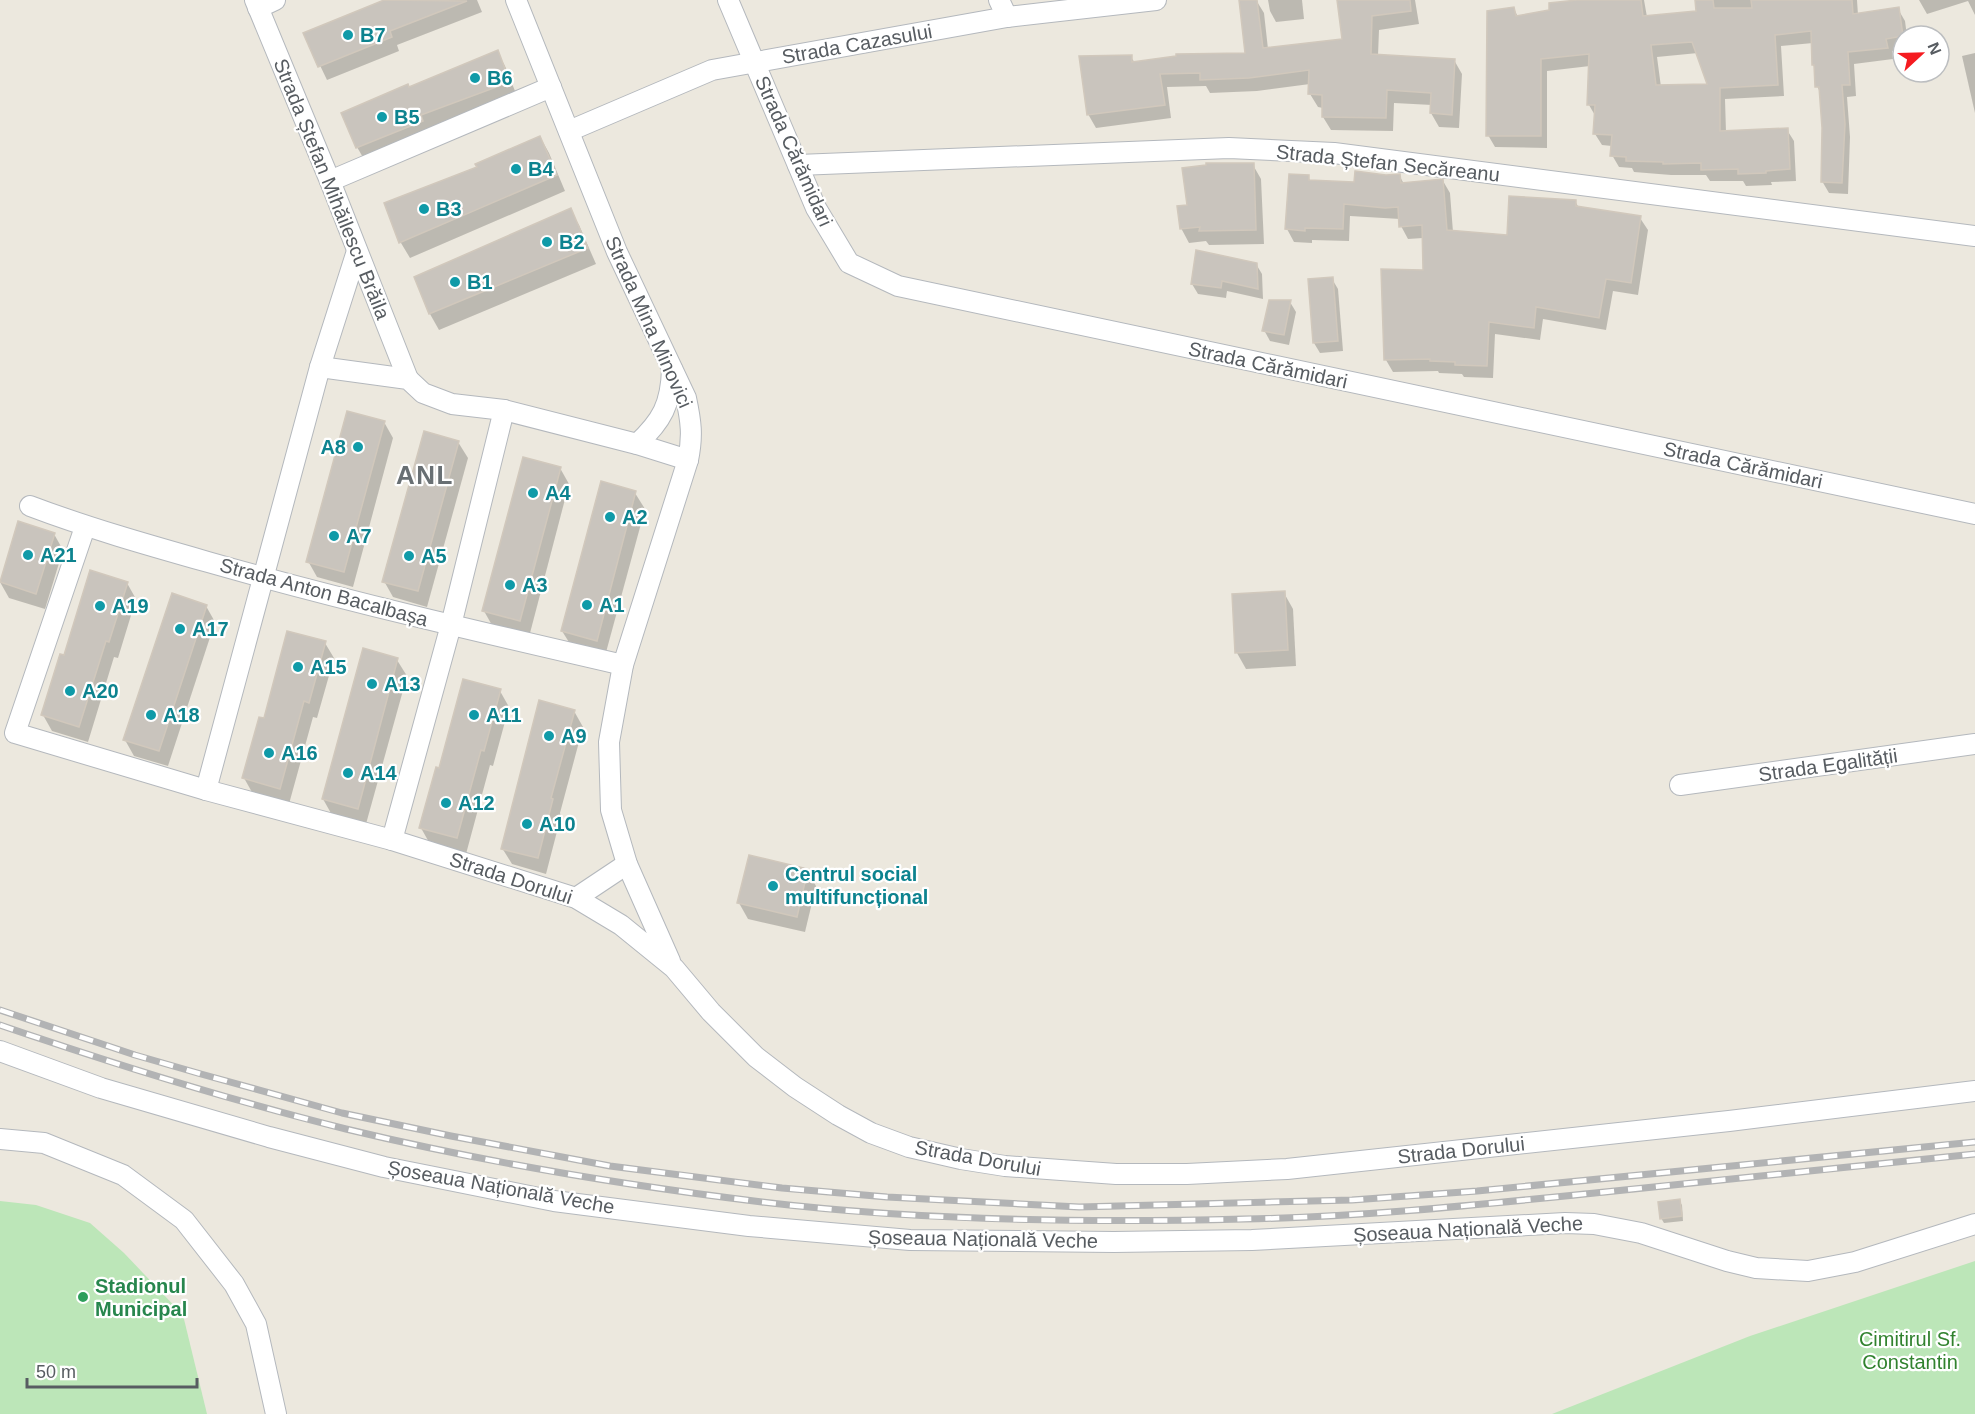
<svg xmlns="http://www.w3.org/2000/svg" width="1975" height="1414" viewBox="0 0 1975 1414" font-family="Helvetica,sans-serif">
	<rect width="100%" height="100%" fill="#ece8de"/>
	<!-- green -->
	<g fill="#bce6b8">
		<polygon points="0,1201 36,1205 90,1223 124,1253 183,1315 207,1414 0,1414"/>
		<polygon points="1975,1261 1975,1414 1552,1414 1750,1336"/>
	</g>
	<!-- shadow -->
	<g fill="#0003" fill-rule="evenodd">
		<polygon points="386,0 477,0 482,12 397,45 399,51 327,80 305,34"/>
		<polygon points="1250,0 1256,0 1264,13 1268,49 1343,41 1338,0 1415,0 1419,24 1379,30 1378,56 1454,60 1462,74 1459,128 1439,127 1431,113 1432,105 1394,103 1393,131 1331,130 1323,117 1323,108 1318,107 1310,94 1310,84 1257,91 1210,93 1206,86 1167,87 1171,118 1096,128 1088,114 1131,57 1135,63 1247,54"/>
		<polygon points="1268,0 1302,0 1304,19 1276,22 1270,11"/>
		<path d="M1593,0h51l3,17 51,-5 -2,-12h161l1,15 40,-6 7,12 2,15h-4v13l-11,2 1,8 -39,5 2,32 -9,1 3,40 -2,57 -19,-1 -7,-12 2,-53 -3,-34 -4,-8 -1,-17 -3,-4v-22l-32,3 3,50 -59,3 1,33 61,-2 7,11 2,40 -25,1 1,3 -26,1 -3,-5h-33l-4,-6h-35l-37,-3 -2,-4 -13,-1 -7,-12v-9l-10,-1 -7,-11 1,-17 -7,-12 1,-39 -43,5v77l-52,-1 -7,-12 26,-126 4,8 33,-6zM1698,53l12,33 -49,1 -4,-30z"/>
		<polygon points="1919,0 1975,0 1975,15 1968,1 1927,14"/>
		<polygon points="497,52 505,66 517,96 365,161 357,147 409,89"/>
		<polygon points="1975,53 1975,113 1962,56"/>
		<polygon points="540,137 549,153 565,191 410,258 401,243 386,204 479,168"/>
		<polygon points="1253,165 1261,179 1264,244 1209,245 1206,241 1189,243 1181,228"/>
		<polygon points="1399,175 1404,184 1443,181 1450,193 1453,232 1508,237 1575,201 1579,208 1640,218 1648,230 1638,295 1613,291 1606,330 1543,319 1540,340 1495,334 1493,378 1464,377 1462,374 1439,373 1438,371 1393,372 1386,360 1424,271 1423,238 1408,239 1401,226 1400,219 1350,216 1349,241 1312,240 1312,243 1294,242 1287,229 1308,177 1311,182 1355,183 1386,176"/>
		<polygon points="570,210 579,225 596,264 439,330 430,314 415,278"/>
		<polygon points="1256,264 1262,274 1263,299 1227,291 1226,298 1198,294 1192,284"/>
		<polygon points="1332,279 1338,289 1343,351 1320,353 1314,343"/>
		<polygon points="1290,302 1296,312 1289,345 1270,341 1264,330"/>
		<polygon points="384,422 393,438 353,587 317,577 308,561"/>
		<polygon points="458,442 468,458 427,607 393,597 384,581"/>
		<polygon points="560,468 569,484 529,637 493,627 484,611"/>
		<polygon points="635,493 645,509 605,656 572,647 562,631"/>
		<polygon points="54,534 63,550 45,609 9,598 0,582"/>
		<polygon points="127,583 136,599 118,658 114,657 88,742 52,731 43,715 65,657"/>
		<polygon points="1284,593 1293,609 1296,666 1246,669 1237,653"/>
		<polygon points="206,606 215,622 168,766 134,756 125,740"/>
		<polygon points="325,643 334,658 317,718 313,717 289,804 253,794 244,778 265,720"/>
		<polygon points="397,660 407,676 366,824 332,815 323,799"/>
		<polygon points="500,691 509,707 493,766 490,765 466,854 430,844 421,828 440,769"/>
		<polygon points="574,711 583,727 560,813 561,816 546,874 512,864 502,848"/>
		<polygon points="807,870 816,886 805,932 748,919 739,903"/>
		<polygon points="1679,1201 1682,1205 1683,1221 1664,1223 1661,1218"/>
	</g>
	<!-- building -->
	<g fill="#c9c4bd" stroke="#d1c8bc" stroke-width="1.5" fill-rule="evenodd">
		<polygon points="384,0 467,1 390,31 392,37 318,67 303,33"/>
		<polygon points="1239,0 1257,0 1263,48 1342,39 1337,0 1410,0 1411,11 1372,16 1371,54 1455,59 1452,115 1430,113 1431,93 1387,90 1386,118 1322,117 1322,95 1308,94 1309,70 1249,78 1200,80 1200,73 1160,74 1165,105 1087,115 1079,56 1132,55 1132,62 1176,56 1176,54 1245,53"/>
		<path d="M1577,0h64l2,16 53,-5 -1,-11h18l1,8h38l-1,-8h101l1,14 46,-7 4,29 -17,3 2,9 -40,4 2,33h-8l3,39 -3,59 -21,-1 1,-54 -3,-41h-4l-1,-22h-2l-1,-34 -36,4 3,50 -58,3v43l68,-3 2,41 -24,2v2l-28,1v-5l-37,1v-7l-38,1v-2l-37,-1v-4l-16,-1 2,-21 -19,-1 2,-29h-8l2,-51 -48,5v77h-55l1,-125 27,-4 2,9 33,-6v-7zM1692,42l15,42 -51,1 -5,-40z"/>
		<polygon points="498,50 510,82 421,115 423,121 356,148 341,113 408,84 409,87"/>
		<polygon points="540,136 557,175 399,243 384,203 477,167 475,164"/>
		<polygon points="1206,163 1254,163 1256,230 1199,231 1200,227 1180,229 1177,206 1187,205 1182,168 1206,165"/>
		<polygon points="1355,171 1386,175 1400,174 1401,183 1443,179 1447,230 1507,235 1509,196 1576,200 1576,206 1641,216 1631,283 1606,279 1599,318 1536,307 1534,328 1489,322 1487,366 1455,365 1455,362 1430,361 1430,359 1384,360 1381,269 1423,270 1422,225 1399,227 1398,207 1385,208 1344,204 1343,229 1305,228 1305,231 1285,229 1289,174 1309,175 1309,180 1354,182"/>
		<polygon points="571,208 588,248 429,314 414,277"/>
		<polygon points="1196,250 1257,263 1258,289 1222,281 1221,288 1191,284"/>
		<polygon points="1333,277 1338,341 1313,343 1308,279"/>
		<polygon points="1269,300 1291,300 1284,335 1262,331"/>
		<polygon points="347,411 385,421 344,572 306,562"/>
		<polygon points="424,431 459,441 418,591 382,582"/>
		<polygon points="523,457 561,467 520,621 482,611"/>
		<polygon points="601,481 636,491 597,641 561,631"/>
		<polygon points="18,521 55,533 36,594 0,582"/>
		<polygon points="90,570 128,582 109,642 106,641 79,727 41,715 60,654 64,655"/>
		<polygon points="1285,591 1288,650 1235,653 1232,594"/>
		<polygon points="172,593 207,605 159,751 123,740"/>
		<polygon points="287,631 326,641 309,703 304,701 280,789 242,778 259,717 264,718"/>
		<polygon points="363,648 398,658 358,809 322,799"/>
		<polygon points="463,679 501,689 484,751 481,750 457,838 419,828 436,767 439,768"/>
		<polygon points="539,700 575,710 551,798 553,799 538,858 501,849"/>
		<polygon points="749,855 808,869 797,917 737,903"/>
		<polygon points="1680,1199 1682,1216 1660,1219 1658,1202"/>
	</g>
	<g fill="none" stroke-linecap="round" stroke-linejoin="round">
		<!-- street casing -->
		<g stroke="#b4b8bd" stroke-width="22">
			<g id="street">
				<polyline points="255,0 330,181 408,379"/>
				<path d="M516,0l101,252 69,146c5,23 7,38 2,62l-65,205 -14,77 2,68 16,54 43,97"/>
				<polyline points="728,0 816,208 849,263 898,286 1975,514"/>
				<polyline points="999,0 1007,17"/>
				<polyline points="258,8 275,0"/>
				<polyline points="569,131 712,70 1007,17 1156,0"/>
				<polyline points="798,165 1229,148 1334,153 1975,236"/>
				<polyline points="330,181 551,87"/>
				<polyline points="320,367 408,379 423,393 452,404 504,410 637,444 688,460"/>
				<path d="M637,444c25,-23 34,-40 35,-75"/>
				<path d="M30,506c58,22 118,39 178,56 137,39 276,71 415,103"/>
				<polyline points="85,527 15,733 206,790 392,840 576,898 621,925 674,968 711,1012 756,1057 795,1087 838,1115 871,1133 909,1147 961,1159 1005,1166 1116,1174 1187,1174 1287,1169 1729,1121 1975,1091"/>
				<polyline points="1680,785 1975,744"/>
				<polyline points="206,790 320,367 357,251"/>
				<polyline points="392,840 451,625 504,410"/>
				<polyline points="576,898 627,864"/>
				<polyline points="0,1051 101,1088 269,1137 384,1167 554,1201 749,1226 910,1240 1114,1242 1252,1240 1565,1223 1594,1224 1641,1233 1727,1261 1756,1268 1808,1271 1855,1262 1975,1224"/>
				<polyline points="0,1139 44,1143 123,1175 184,1220 234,1284 256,1324 276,1414"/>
			</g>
		</g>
		<!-- street -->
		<use href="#street" stroke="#fff" stroke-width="20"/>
		<!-- rail casing -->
		<g stroke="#b2b3b4" stroke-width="7">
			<g id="rail">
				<polyline points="0,1010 135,1055 201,1074 342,1113 451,1136 610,1166 782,1188 887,1197 1079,1207 1352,1200 1477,1191 1975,1142"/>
				<path d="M0,1025c114,39 229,75 346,104 137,33 277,56 416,73 159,19 322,21 482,17 121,-2 241,-15 361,-27 123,-13 247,-25 370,-38"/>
			</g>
		</g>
		<!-- rail -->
		<use href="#rail" stroke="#fff" stroke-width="4.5" stroke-dasharray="14" stroke-linecap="butt"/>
	</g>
	<!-- markers -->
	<g fill="#0f9aa8" stroke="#fff" stroke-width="2">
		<circle cx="348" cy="35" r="6"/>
		<circle cx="475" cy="78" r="6"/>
		<circle cx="382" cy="117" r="6"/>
		<circle cx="516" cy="169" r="6"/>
		<circle cx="424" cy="209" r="6"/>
		<circle cx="547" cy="242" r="6"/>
		<circle cx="455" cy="282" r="6"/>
		<circle cx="358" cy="447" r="6"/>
		<circle cx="533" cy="493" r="6"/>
		<circle cx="610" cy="517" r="6"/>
		<circle cx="334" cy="536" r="6"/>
		<circle cx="28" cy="555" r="6"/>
		<circle cx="409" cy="556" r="6"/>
		<circle cx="510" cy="585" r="6"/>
		<circle cx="587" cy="605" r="6"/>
		<circle cx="100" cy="606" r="6"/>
		<circle cx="180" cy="629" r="6"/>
		<circle cx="298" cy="667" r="6"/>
		<circle cx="372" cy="684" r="6"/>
		<circle cx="70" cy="691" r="6"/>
		<circle cx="151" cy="715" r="6"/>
		<circle cx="474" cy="715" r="6"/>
		<circle cx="549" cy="736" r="6"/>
		<circle cx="269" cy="753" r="6"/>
		<circle cx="348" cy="773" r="6"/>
		<circle cx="446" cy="803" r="6"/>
		<circle cx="527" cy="824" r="6"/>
		<circle cx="773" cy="886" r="6"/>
	</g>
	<circle fill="#2e9e5b" stroke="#fff" stroke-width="2" cx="83" cy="1297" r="6"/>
	<g text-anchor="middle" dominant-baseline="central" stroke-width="4.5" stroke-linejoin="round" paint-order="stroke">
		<!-- culture labels -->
		<g font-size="20" font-weight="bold" fill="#0d838f" stroke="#fff" text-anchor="start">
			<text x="360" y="35">B7</text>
			<text x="487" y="78">B6</text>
			<text x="394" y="117">B5</text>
			<text x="528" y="169">B4</text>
			<text x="436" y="209">B3</text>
			<text x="559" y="242">B2</text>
			<text x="467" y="282">B1</text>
			<text x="346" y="447" text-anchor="end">A8</text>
			<text x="545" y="493">A4</text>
			<text x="622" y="517">A2</text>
			<text x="346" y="536">A7</text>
			<text x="40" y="555">A21</text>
			<text x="421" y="556">A5</text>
			<text x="522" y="585">A3</text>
			<text x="599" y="605">A1</text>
			<text x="112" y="606">A19</text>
			<text x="192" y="629">A17</text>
			<text x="310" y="667">A15</text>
			<text x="384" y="684">A13</text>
			<text x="82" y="691">A20</text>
			<text x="163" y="715">A18</text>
			<text x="486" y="715">A11</text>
			<text x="561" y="736">A9</text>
			<text x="281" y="753">A16</text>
			<text x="360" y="773">A14</text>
			<text x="458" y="803">A12</text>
			<text x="539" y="824">A10</text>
			<text x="785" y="874">Centrul social<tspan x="785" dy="23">multifuncțional</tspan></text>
		</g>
		<!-- street labels -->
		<g font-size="20" fill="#575c61" stroke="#fff">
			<text transform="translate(857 44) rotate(-10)">Strada Cazasului</text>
			<text transform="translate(794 151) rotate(66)">Strada Cărămidari</text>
			<text transform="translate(1388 163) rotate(6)">Strada Ștefan Secăreanu</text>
			<text transform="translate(332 189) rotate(68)">Strada Ștefan Mihăilescu Brăila</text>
			<text transform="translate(649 322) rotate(66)">Strada Mina Minovici</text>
			<text transform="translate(1268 365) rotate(12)">Strada Cărămidari</text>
			<text transform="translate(1743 465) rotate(12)">Strada Cărămidari</text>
			<text transform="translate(324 592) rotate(15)">Strada Anton Bacalbașa</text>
			<text transform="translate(1828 765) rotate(-8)">Strada Egalității</text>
			<text transform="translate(511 878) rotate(18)">Strada Dorului</text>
			<text transform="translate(1461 1150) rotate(-6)">Strada Dorului</text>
			<text transform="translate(978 1158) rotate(10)">Strada Dorului</text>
			<text transform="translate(501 1187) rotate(10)">Șoseaua Națională Veche</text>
			<text transform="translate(1468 1229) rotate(-3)">Șoseaua Națională Veche</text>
			<text transform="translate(983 1239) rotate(1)">Șoseaua Națională Veche</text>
		</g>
		<!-- leisure labels -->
		<g font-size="20" font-weight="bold" fill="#27864d" stroke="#fff" text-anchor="start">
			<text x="95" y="1286">Stadionul<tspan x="95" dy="23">Municipal</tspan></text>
		</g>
		<!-- park labels -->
		<g font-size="20" fill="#31822e" stroke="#fff">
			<text x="1910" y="1339">Cimitirul Sf.<tspan x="1910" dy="23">Constantin</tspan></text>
		</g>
		<!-- district labels -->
		<g font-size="26" font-weight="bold" letter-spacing="1.5" fill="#686f73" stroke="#fff">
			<text x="425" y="475">ANL</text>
		</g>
	</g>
	<!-- north arrow -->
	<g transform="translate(1921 54) rotate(68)"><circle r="28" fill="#ffffff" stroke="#bcbec0" stroke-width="1.5"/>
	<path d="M0-4.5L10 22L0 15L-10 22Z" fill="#f51b20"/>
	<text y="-9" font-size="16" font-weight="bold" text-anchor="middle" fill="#575c61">N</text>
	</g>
	<!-- scale -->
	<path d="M27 1378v9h170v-9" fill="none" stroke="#575c61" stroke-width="3"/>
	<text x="36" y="1378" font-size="18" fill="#575c61" stroke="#ffffff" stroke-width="4.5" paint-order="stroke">50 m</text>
</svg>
